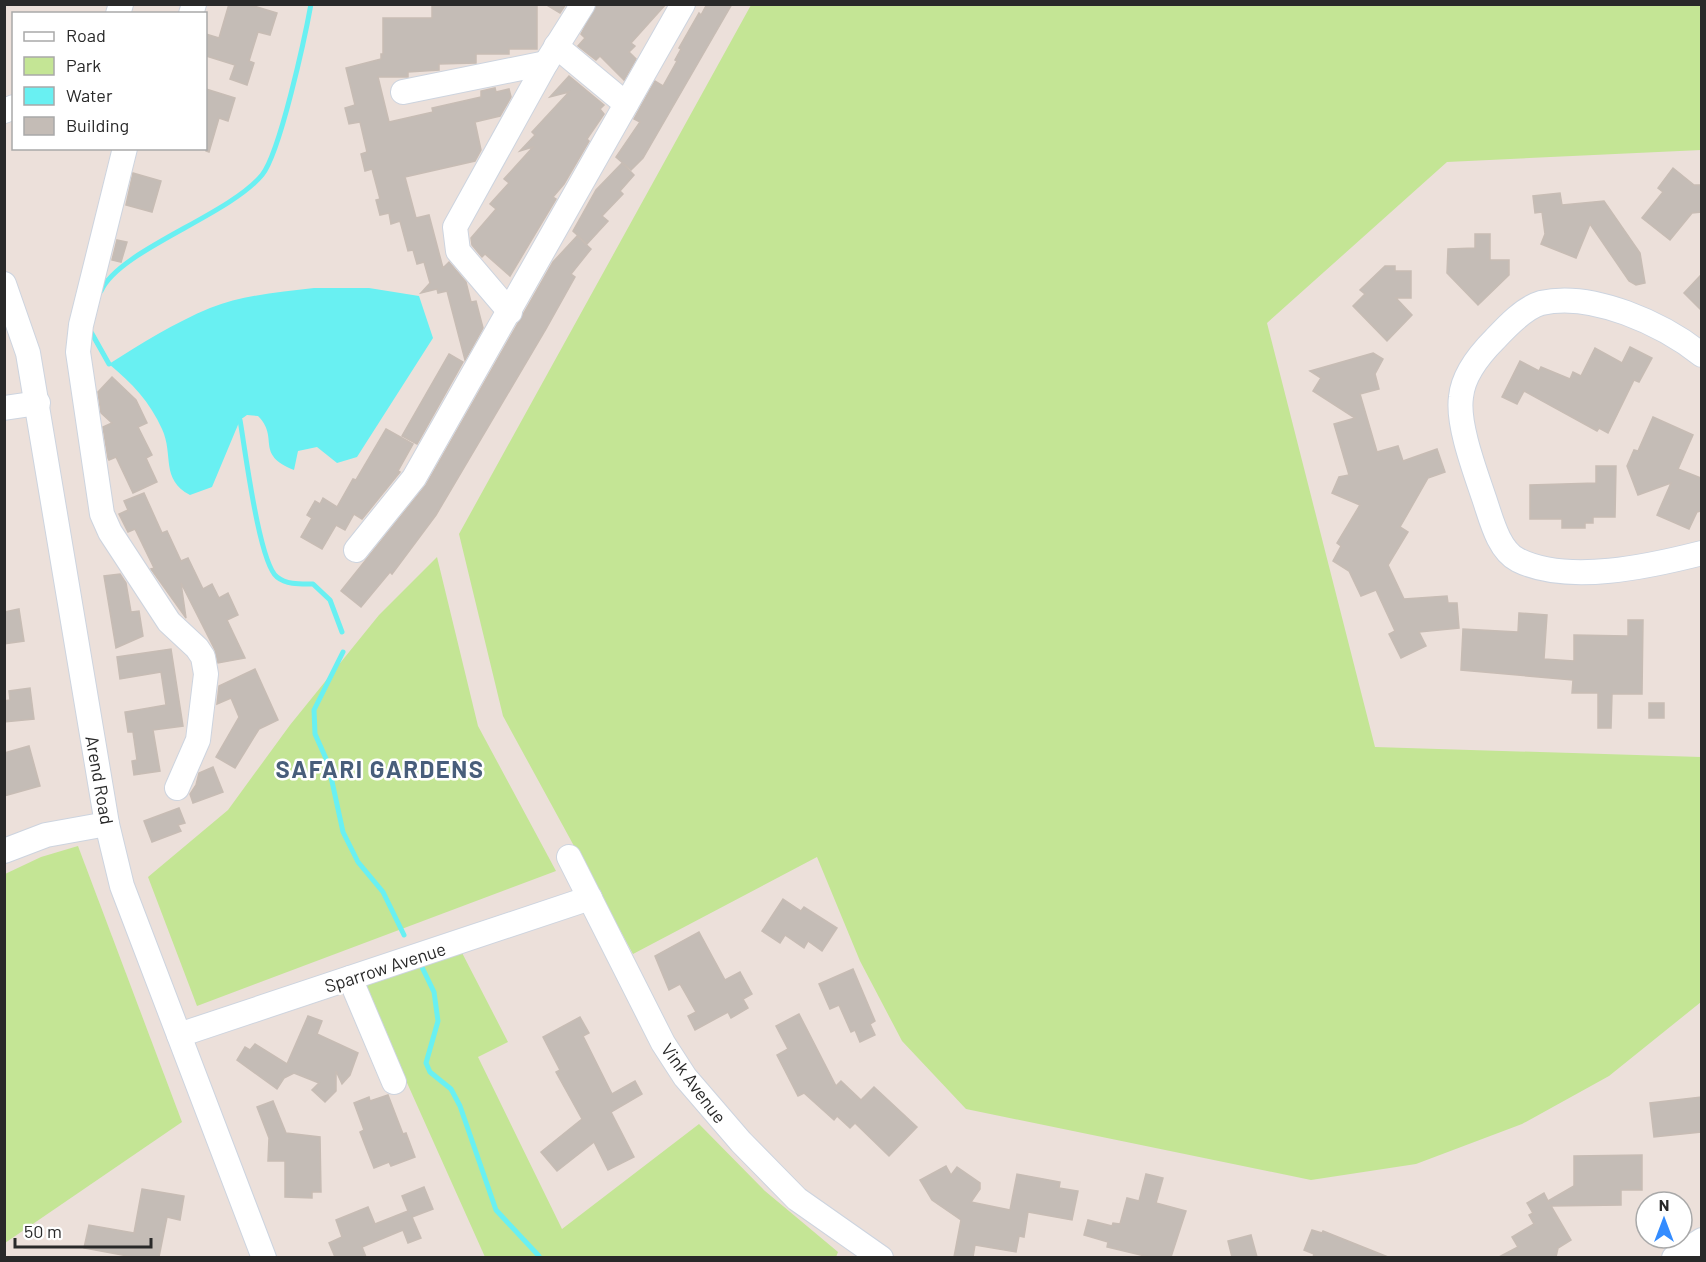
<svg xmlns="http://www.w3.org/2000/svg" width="1706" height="1262" viewBox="0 0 1706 1262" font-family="Barlow,sans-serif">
	<rect width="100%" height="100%" fill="#ece0da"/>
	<!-- green -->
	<g fill="#c4e595">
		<polygon points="751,5 1701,5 1701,150 1447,162 1267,323 1375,747 1701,757 1701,1002 1609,1076 1522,1124 1416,1164 1311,1180 966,1109 902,1041 860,961 817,857 633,954 503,716 459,534"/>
		<polygon points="437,557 478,726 556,871 197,1006 148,877 228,810 290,725 379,615"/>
		<polygon points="78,846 182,1122 5,1243 5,874 41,857"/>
		<polygon points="458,945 508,1042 478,1057 562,1229 699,1124 765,1191 838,1252 836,1257 485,1257 361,980"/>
	</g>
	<!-- water -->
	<path fill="#69f0f2" d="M314,288h55l50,8 14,42 -76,119 -20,6 -20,-16 -19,4 -4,19c-40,-16 -14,-32 -36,-54l-11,-1 -7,5 -28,67 -22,8c-30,-16 -16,-40 -28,-66 -12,-27 -30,-46 -53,-65 33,-21 65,-41 101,-56 33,-13 69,-16 104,-20z"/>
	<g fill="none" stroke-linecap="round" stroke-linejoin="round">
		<!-- stream -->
		<g stroke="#69f0f2" stroke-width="5">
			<path d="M101,291c18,-41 127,-75 161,-116 18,-22 43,-138 49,-171"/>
			<polyline points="91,332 109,364"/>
			<path d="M240,420c5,28 19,143 37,157 10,8 24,7 36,7l17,16 12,32"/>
			<polyline points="343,652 314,710 315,734 328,763 343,832 358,862 383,892 404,935"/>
			<polyline points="419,961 434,992 438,1021 426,1063 430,1072 451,1089 460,1106 496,1210 539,1256"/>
		</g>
	</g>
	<!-- building -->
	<g fill="#c4bcb6" stroke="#c7bcb4" stroke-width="1.5">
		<polygon points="229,4 247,4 277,13 270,35 258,32 249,61 254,63 247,85 230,79 235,65 206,56 206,34 219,38"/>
		<polygon points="460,4 537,4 537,49 509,49 509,54 476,54 476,63 439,64 439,70 408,72 408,77 378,77 389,122 433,112 432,108 481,97 481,91 495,88 496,92 509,89 511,97 500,116 475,122 481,150 475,161 405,177 416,218 429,215 443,268 449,262 466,282 471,302 476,301 483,328 465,360 447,291 438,293 437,289 421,293 430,283 424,262 417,264 413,250 408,251 400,221 391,224 389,213 380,215 376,200 380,199 372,169 365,171 361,154 367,152 360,122 349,124 345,108 355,105 346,68 381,59 381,54 383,54 383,18 432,18 432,6"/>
		<polygon points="545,4 566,4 560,13"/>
		<polygon points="597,4 666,4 631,43 635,46 629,52 636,59 624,80 600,56 596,60 578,46 585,38 581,34"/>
		<polygon points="707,4 732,4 643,158 631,170 616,157 640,122 634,119 655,81 663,86 677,61 675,60 681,49 679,48 699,13 701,15"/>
		<polygon points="569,76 604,105 600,109 604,114 587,139 589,141 564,184 553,197 556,199 510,276 485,254 482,257 472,245 471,238 496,209 490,204 509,183 504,179 533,147 520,151 535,135 532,132 569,92 550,97"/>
		<polygon points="206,89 235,98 228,121 219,118 209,152 206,151"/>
		<polygon points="622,163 634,175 620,191 623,194 602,216 608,221 587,244 573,231 596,190"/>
		<polygon points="1673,168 1694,185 1701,185 1701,212 1692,213 1670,240 1642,218 1663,192 1658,188"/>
		<polygon points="133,173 161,181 152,212 126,205"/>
		<polygon points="1560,193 1562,205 1604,201 1640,253 1645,283 1636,285 1629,281 1590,224 1576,258 1541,244 1545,234 1542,212 1535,213 1533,196"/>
		<polygon points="1475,234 1490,234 1490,260 1509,260 1509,275 1478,305 1447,273 1448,249 1475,248"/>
		<polygon points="577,236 591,249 571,274 575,277 546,329 436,515 392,574 390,572 361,607 341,591 426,485 553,262"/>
		<polygon points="117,240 127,242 121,262 112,260"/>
		<polygon points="1385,266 1395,266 1395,271 1411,271 1411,298 1396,298 1412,315 1387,341 1353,306 1365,294 1360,290"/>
		<polygon points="1701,275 1701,310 1684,293"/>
		<polygon points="1630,347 1652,358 1639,382 1634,380 1608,433 1599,428 1597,431 1524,391 1517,404 1502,397 1520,361 1539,371 1541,367 1570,379 1573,372 1581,376 1595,348 1622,363"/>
		<polygon points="1373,353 1383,359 1375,374 1379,389 1360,394 1377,452 1398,446 1403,461 1437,449 1445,472 1428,478 1400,527 1408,532 1388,565 1404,599 1447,596 1448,603 1457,603 1459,628 1419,632 1426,646 1401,658 1389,634 1395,631 1376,590 1361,596 1349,571 1333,561 1341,546 1337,543 1360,505 1332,493 1339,477 1349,475 1334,424 1355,418 1313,391 1321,378 1310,371"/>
		<polygon points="449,354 463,362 417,444 402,436"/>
		<polygon points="112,377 136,400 147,423 138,427 152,455 146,458 157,482 133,493 116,457 109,460 108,458 103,427 112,423 101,413 98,392"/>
		<polygon points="1653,417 1693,435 1678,469 1701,478 1701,511 1697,512 1689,529 1657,515 1671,483 1638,495 1627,466 1634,450 1638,451"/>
		<polygon points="386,429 413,444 398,471 400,472 362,519 354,514 345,530 336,525 322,549 301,537 312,518 307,515 315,501 320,504 323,498 337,507 353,479 356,480"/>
		<polygon points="1596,466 1616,466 1615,517 1593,517 1593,523 1585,523 1585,528 1562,528 1562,519 1530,519 1530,485 1596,483"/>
		<polygon points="144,493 162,533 167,531 181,561 188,558 203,589 212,584 219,598 228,593 238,615 227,620 245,658 218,663 215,650 181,583 186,618 151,569 154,568 135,529 128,532 119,514 128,510 124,501"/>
		<polygon points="120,574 126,583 131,612 139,611 143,636 116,648 104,576"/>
		<polygon points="19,609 24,641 4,644 4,612"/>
		<polygon points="1519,613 1547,615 1544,659 1574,661 1574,635 1628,636 1628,620 1643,620 1642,694 1612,694 1611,728 1598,728 1598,693 1572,693 1573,680 1461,670 1463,629 1518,632"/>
		<polygon points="171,649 183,726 153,730 160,771 134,775 132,761 137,760 133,732 128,732 125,712 166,705 161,672 120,679 117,657"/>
		<polygon points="255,669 278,720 259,729 235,768 216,757 239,717 231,698 217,704 219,686"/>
		<polygon points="30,688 34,719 4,722 4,701 10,700 9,691"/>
		<rect x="1649" y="703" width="15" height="15"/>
		<polygon points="29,746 40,786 4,796 4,753"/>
		<polygon points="213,767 223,792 193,803 190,794 196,785 199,773"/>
		<polygon points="179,808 185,823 178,825 181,831 152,842 144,821"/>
		<polygon points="783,899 801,911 804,907 837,928 822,951 808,941 804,948 785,935 780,943 762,931"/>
		<polygon points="699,932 725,980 740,972 752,994 743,999 748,1008 731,1018 728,1012 695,1030 688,1016 696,1012 680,984 669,990 655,956"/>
		<polygon points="853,969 875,1021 870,1024 875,1035 860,1042 855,1030 851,1032 839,1005 830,1009 819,984"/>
		<polygon points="799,1014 836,1086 841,1081 861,1100 874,1087 917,1127 889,1156 855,1123 850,1128 837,1116 834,1120 804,1093 798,1096 777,1055 788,1049 776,1026"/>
		<polygon points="308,1016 322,1021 317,1034 358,1053 350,1075 342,1084 336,1071 336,1091 325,1102 312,1090 319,1083 294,1073 284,1078 277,1089 237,1060 245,1047 250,1050 255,1044 287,1064"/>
		<polygon points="580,1017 589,1033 583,1036 612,1094 635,1081 642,1094 611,1112 634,1157 608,1170 594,1142 557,1171 541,1152 582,1119 556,1072 560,1070 543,1037"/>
		<polygon points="388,1095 403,1134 406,1133 415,1157 391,1166 389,1162 374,1168 360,1132 364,1130 354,1103 369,1097 370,1101"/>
		<polygon points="1701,1097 1701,1132 1654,1137 1650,1103"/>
		<polygon points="273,1101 286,1133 320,1137 321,1192 312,1192 312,1198 285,1197 285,1161 268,1161 269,1138 257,1107"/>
		<polygon points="1642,1155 1642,1190 1621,1190 1621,1205 1551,1206 1571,1240 1558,1248 1556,1257 1499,1257 1518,1247 1512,1237 1534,1224 1529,1215 1533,1213 1527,1203 1544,1193 1548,1201 1574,1186 1574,1156"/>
		<polygon points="946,1166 951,1175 957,1167 980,1183 980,1189 971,1202 1010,1210 1017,1174 1060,1182 1059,1188 1078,1191 1072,1220 1028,1212 1024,1237 1019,1236 1016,1252 975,1245 973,1257 954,1257 961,1220 932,1200 920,1180"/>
		<polygon points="1146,1174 1163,1178 1156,1203 1186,1211 1171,1257 1149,1257 1107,1247 1108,1242 1084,1235 1088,1220 1112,1226 1113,1223 1120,1224 1127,1198 1139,1201"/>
		<polygon points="424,1187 433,1209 412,1217 421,1238 408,1243 403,1230 362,1247 366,1257 335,1257 329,1243 342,1237 336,1220 368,1207 375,1224 408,1211 402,1196"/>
		<polygon points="142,1189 184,1196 180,1220 167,1217 159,1257 133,1257 84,1248 89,1225 134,1233"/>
		<polygon points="1312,1230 1322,1233 1323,1231 1388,1257 1313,1257 1314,1254 1304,1250"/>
		<polygon points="1251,1235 1257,1257 1232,1257 1228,1241"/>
	</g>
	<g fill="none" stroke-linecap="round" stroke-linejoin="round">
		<!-- minor casing -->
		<g stroke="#cdd4df" stroke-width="26">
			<g id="minor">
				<polyline points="118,14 121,4"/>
				<polyline points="191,14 194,4"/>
				<polyline points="556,46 626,104"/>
				<polyline points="403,92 546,63"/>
				<polyline points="4,111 14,107"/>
				<polyline points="125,148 81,325 78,352 102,514 110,532 169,622 197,648 203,657 206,674 198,740 177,788"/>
				<polyline points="4,284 28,353 107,824 122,886 264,1258"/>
				<polyline points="510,312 458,251 455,227 546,63 583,4"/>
				<path d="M1702,355c-39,-31 -110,-64 -161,-52 -17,5 -34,23 -46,36 -15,15 -32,36 -34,58 -4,27 14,74 23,101 7,20 14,52 34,62 50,25 133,6 184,-7"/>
				<polyline points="4,408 38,403"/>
				<polyline points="356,550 414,478 683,4"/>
				<polyline points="4,851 46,835 107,824"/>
				<polyline points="569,857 663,1043 685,1077 741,1142 797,1199 881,1258"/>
				<polyline points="350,978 394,1082"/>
				<polyline points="179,1035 590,898"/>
				<polyline points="1674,1258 1702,1240"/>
			</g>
		</g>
		<!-- minor -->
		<use href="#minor" stroke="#fff" stroke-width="24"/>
	</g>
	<g text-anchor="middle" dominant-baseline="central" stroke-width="5" stroke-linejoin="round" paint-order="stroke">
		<!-- street labels -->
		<g font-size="18" fill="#292929" stroke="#fff">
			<text transform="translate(100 780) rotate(80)">Arend Road</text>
			<text transform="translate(385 967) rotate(-18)">Sparrow Avenue</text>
			<text transform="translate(694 1083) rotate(53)">Vink Avenue</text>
		</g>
		<!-- district labels -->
		<g font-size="24" font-weight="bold" letter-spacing="1.5" fill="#485e7b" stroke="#fff">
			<text x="380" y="768">SAFARI GARDENS</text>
		</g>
	</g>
	<!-- border -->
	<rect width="1706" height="1262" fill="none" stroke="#292929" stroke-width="12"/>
	<!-- legend -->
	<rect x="12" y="12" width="195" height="138" fill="#ffffff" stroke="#a9a9a9" stroke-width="1.5"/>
	<rect x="24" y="32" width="30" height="9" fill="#ffffff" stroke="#a9a9a9" stroke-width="1.5"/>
	<text x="66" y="42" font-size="18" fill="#292929">Road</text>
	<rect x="24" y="57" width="30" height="18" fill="#c4e595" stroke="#a9a9a9" stroke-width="1.5"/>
	<text x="66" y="72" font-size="18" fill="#292929">Park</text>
	<rect x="24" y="87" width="30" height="18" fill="#69f0f2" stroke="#a9a9a9" stroke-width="1.5"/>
	<text x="66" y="102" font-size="18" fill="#292929">Water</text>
	<rect x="24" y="117" width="30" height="18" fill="#c4bcb6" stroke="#a9a9a9" stroke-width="1.5"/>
	<text x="66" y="132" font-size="18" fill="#292929">Building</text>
	<!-- north arrow -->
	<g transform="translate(1664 1220)"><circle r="28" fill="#ffffff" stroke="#a9a9a9" stroke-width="1.5"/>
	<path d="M0-4.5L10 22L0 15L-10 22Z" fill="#348cff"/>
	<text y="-9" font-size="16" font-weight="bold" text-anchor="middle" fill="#292929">N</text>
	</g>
	<!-- scale -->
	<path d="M15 1238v9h136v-9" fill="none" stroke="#292929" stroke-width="3"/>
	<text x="24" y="1238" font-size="18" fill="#292929" stroke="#ffffff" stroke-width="4.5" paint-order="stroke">50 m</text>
</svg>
